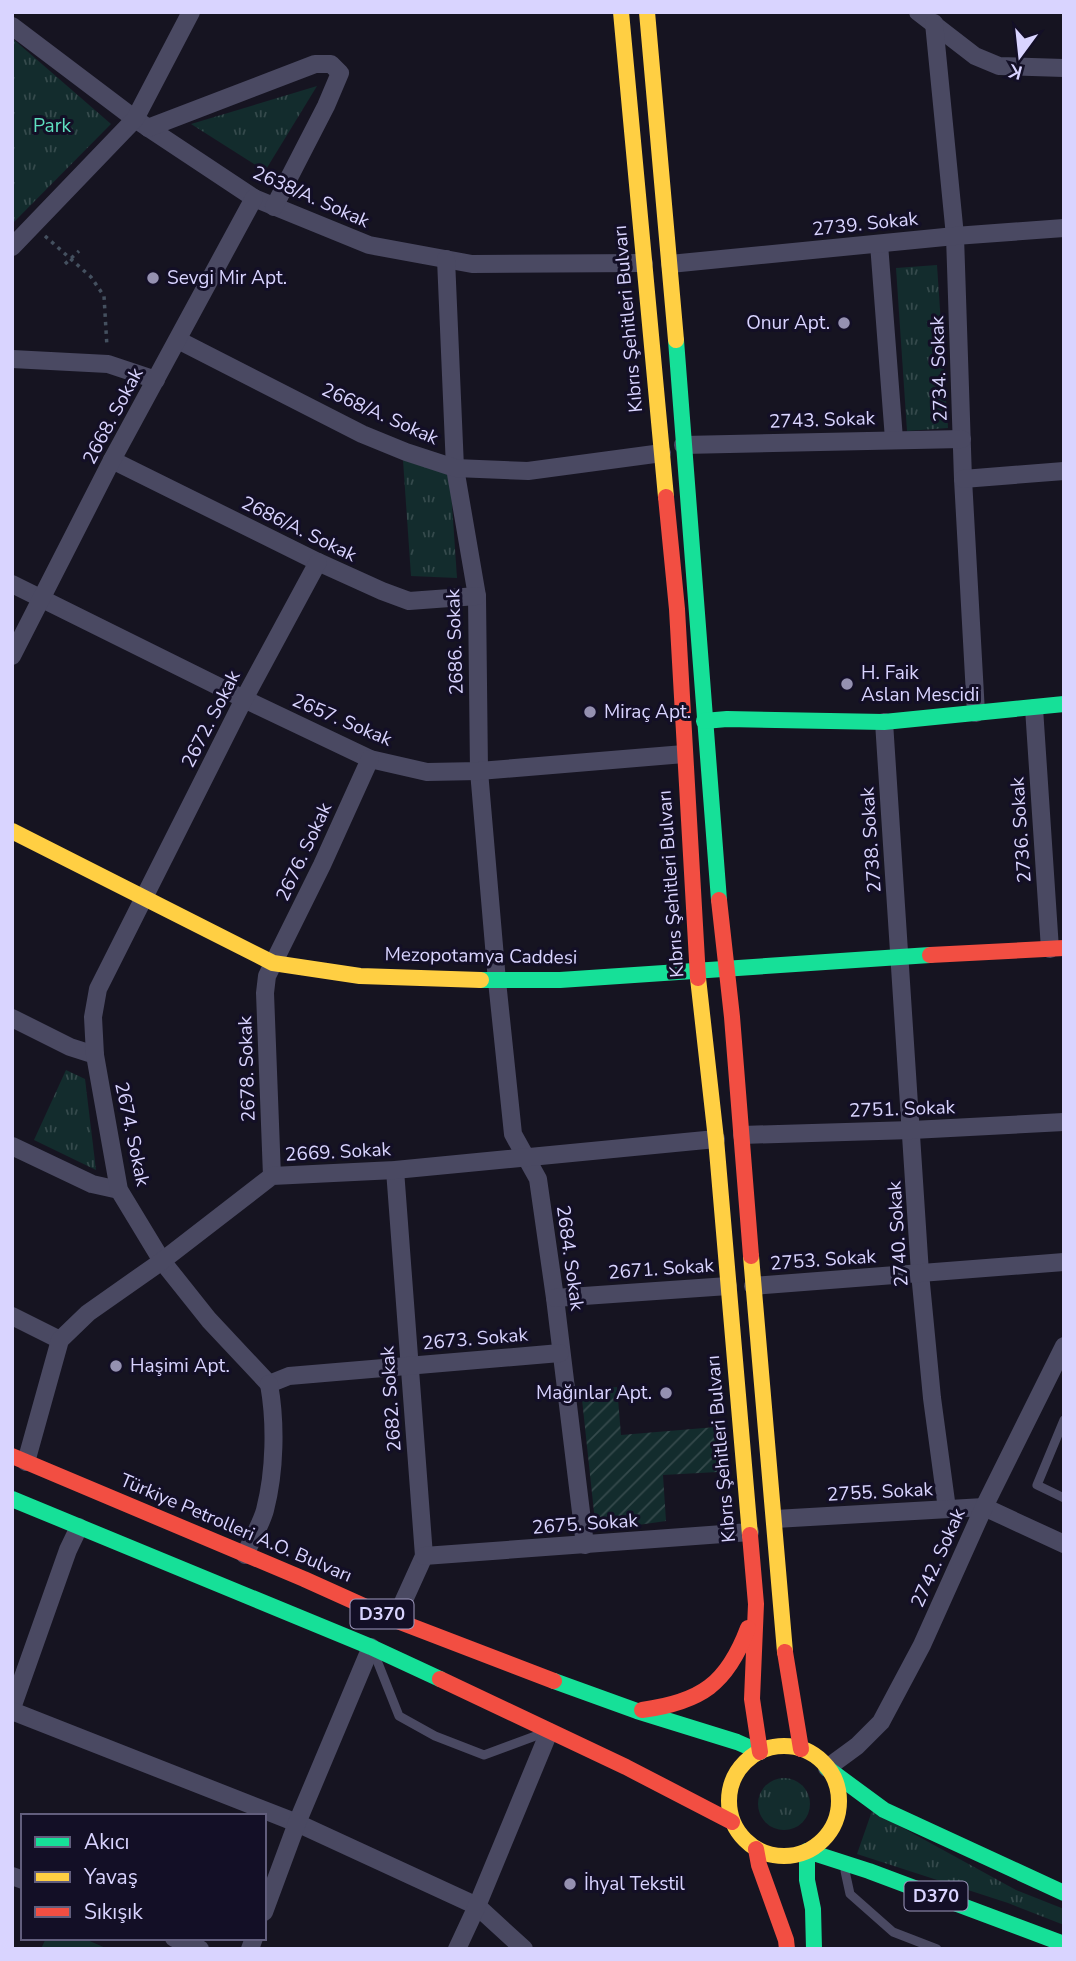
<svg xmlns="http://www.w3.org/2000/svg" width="1076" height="1961" viewBox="0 0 1076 1961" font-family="'Nunito Sans',sans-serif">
	<defs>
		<pattern id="grass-tufts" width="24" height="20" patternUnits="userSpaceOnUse" patternTransform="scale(1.75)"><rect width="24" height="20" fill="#132c2d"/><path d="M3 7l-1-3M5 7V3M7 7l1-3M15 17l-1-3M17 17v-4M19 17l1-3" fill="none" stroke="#354a4c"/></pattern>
		<pattern id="garden-furrows" width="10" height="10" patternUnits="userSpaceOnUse" patternTransform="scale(1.75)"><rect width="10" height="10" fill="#132c2d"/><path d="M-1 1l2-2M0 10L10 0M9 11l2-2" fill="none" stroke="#354a4c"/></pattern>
	</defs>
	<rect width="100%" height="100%" fill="#161421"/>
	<!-- grass -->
	<g fill="url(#grass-tufts)">
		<polygon points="12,38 111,124 12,224"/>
		<polygon points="317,86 265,171 191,124"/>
		<polygon points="937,265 948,428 907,431 896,268"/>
		<polygon points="403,460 450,475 457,578 411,576"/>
		<polygon points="66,1070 85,1079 96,1170 34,1140"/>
		<circle cx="784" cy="1804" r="26"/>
		<polygon points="872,1811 1016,1890 1064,1909 1064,1925 1008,1903 857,1854"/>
	</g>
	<!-- garden -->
	<polygon fill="url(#garden-furrows)" points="617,1387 621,1435 716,1427 718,1472 663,1475 666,1521 596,1531 581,1390"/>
	<!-- pitch -->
	<polygon fill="#132c2d" points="46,1938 83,1938 108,1949 41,1949"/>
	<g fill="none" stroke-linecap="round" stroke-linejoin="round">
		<!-- path -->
		<g stroke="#44505f" stroke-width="3.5" stroke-dasharray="3.5 5" stroke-linecap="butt">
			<polyline points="45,236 91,277 104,296 107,347"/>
			<polyline points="65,264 79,251"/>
		</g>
		<!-- lane -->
		<g stroke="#4a4962" stroke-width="9">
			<polyline points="1064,1420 1037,1485 1064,1498"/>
			<polyline points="376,1658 399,1716 435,1736 484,1755 538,1735"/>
			<polyline points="845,1871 850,1894 893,1932 937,1949"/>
		</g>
		<!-- street -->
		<g stroke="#4a4962" stroke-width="18">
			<polyline points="918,12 975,56 999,66 1064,68"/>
			<polyline points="934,23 955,236 963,479 976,713"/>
			<polyline points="12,26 135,119 254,198 369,245 472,264 644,263"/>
			<polyline points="148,128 315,64 331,64 340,73 326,106 274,207"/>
			<polyline points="879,244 894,439"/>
			<polyline points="12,247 135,119 191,12"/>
			<polyline points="446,259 455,468 477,596 479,771 497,981 513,1134 538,1179 555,1298 585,1545"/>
			<polyline points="670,264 955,236 1064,228"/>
			<polyline points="178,340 362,434 406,452 455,468 528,471 662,453"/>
			<polyline points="12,359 108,364 156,380"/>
			<polyline points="683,445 962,439"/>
			<polyline points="112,460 318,562 382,591 409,601 477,596"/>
			<polyline points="963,479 1064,471"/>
			<polyline points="12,584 244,699 370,759 427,772 479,771 684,754"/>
			<polyline points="12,656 112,460 254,198"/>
			<polyline points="1034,708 1050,949"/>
			<polyline points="884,722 920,1273 932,1398 947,1509"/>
			<polyline points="12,1018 70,1047 95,1055"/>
			<polyline points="742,1135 912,1130 1064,1122"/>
			<polyline points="12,1146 92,1184 119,1190"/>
			<polyline points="395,1170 424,1556 395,1620"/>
			<polyline points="272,1176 265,993 267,976 322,865 370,759"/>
			<polyline points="753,1286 1064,1262"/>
			<polyline points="555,1298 728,1286"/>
			<polyline points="12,1316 60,1340"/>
			<polyline points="269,1384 209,1320 162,1261 119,1190 95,1055 93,1017 98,989 244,699 318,562"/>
			<polyline points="269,1384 289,1376 560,1353"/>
			<polyline points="26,1462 60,1340 88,1313 162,1261 272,1176 395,1170 716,1139"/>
			<polyline points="775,1519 984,1507 1064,1544"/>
			<path d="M245,1555c6,-15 16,-30 20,-45 10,-39 11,-87 4,-126"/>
			<polyline points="424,1556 750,1532"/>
			<polyline points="12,1708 68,1550 79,1527"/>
			<polyline points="12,1711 297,1823 477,1906 524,1949"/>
			<polyline points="827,1768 857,1746 881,1722 922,1645 984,1507 1064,1346"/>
			<polyline points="12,1876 23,1880"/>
			<polyline points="264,1912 297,1823 371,1647"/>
			<polyline points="174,1938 200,1949"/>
			<polyline points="250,1949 254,1938"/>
			<polyline points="457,1949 477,1906 549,1732"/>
		</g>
		<!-- fast -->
		<g stroke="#16e098" stroke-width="16">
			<polyline points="676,340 719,900"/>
			<polyline points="704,721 727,719 884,722 1064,704"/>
			<polyline points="481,980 560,980 930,955"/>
			<polyline points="12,1499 371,1647 440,1679"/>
			<polyline points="554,1681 637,1711 737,1742 760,1752"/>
			<polyline points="827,1768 884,1810 1064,1893"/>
			<polyline points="814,1949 813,1909 807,1880 807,1851 869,1871 1064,1944"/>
		</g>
		<!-- slow -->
		<g stroke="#ffcf43" stroke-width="16">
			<polyline points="621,12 666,497"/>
			<polyline points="647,12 676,340"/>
			<polyline points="12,831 273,963 360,976 481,980"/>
			<polyline points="698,978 716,1139 750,1535"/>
			<polyline points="751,1256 785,1652"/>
			<circle cx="784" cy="1801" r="55"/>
		</g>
		<!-- jam -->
		<g stroke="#f24e42" stroke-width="16">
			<polyline points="666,497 677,609 698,978"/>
			<polyline points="719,900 732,1017 751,1256"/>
			<polyline points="930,955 1064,948"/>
			<polyline points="12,1456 304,1579 395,1620 554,1681"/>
			<polyline points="750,1535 756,1604 752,1699 760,1752"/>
			<polyline points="785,1652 801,1749"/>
			<polyline points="440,1679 626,1767 732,1822"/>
			<path d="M642,1710c59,-8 85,-26 106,-82"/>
			<polyline points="756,1849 759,1865 786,1940 787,1949"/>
		</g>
	</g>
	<!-- markers -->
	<g fill="#9591b1" stroke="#130f26" stroke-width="2.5">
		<circle cx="153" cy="278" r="7"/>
		<circle cx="844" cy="323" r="7"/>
		<circle cx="847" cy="684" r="7"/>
		<circle cx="590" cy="712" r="7"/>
		<circle cx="116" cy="1366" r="7"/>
		<circle cx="666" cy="1393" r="7"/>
		<circle cx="570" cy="1884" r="7"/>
	</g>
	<g text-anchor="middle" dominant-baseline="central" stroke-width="6" stroke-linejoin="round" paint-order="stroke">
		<!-- shield labels -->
		<g fill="#130f26" stroke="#9e99be" stroke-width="2">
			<rect x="350.5" y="1599.5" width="63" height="29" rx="5"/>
			<rect x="904.5" y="1881.5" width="63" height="29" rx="5"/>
		</g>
		<g font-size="18" font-weight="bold" fill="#d9d4ff">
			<text x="382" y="1614">D370</text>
			<text x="936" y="1896">D370</text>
		</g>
		<!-- park labels -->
		<g font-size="19" fill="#5fe0c0" stroke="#130f26">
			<text x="52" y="126">Park</text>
		</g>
		<!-- street labels -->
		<g font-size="19" fill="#d9d4ff" stroke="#130f26">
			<text transform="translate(311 197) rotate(24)">2638/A. Sokak</text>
			<text transform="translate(865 224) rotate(-6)">2739. Sokak</text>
			<text transform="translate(628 319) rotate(-95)">Kıbrıs Şehitleri Bulvarı</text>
			<text transform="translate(939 369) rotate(-92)">2734. Sokak</text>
			<text transform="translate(380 414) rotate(24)">2668/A. Sokak</text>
			<text transform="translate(113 416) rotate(-62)">2668. Sokak</text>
			<text transform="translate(822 420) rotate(-2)">2743. Sokak</text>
			<text transform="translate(299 529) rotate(26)">2686/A. Sokak</text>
			<text transform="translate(455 642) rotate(-92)">2686. Sokak</text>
			<text transform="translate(211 719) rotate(-63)">2672. Sokak</text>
			<text transform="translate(342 720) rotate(23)">2657. Sokak</text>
			<text transform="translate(1021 830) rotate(-94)">2736. Sokak</text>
			<text transform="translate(871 840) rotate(-94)">2738. Sokak</text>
			<text transform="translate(304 852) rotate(-65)">2676. Sokak</text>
			<text transform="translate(671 884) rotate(-94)">Kıbrıs Şehitleri Bulvarı</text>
			<text transform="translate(481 956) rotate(1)">Mezopotamya Caddesi</text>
			<text transform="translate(247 1069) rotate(-92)">2678. Sokak</text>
			<text transform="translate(902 1109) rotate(-2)">2751. Sokak</text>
			<text transform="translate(132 1134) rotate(78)">2674. Sokak</text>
			<text transform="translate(338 1152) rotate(-3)">2669. Sokak</text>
			<text transform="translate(898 1234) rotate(-94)">2740. Sokak</text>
			<text transform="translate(570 1258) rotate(82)">2684. Sokak</text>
			<text transform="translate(823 1260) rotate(-4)">2753. Sokak</text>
			<text transform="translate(661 1269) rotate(-4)">2671. Sokak</text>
			<text transform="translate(475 1339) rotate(-5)">2673. Sokak</text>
			<text transform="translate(391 1399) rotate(-94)">2682. Sokak</text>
			<text transform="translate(721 1449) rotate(-95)">Kıbrıs Şehitleri Bulvarı</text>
			<text transform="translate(880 1492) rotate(-3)">2755. Sokak</text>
			<text transform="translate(585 1524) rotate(-4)">2675. Sokak</text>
			<text transform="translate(236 1528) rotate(23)">Türkiye Petrolleri A.O. Bulvarı</text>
			<text transform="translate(938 1558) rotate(-66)">2742. Sokak</text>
		</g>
		<!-- poi labels -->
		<g font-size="19" fill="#d9d4ff" stroke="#130f26" text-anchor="start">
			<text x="167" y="278">Sevgi Mir Apt.</text>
			<text x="830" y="323" text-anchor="end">Onur Apt.</text>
			<text x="861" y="673">H. Faik<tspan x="861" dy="22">Aslan Mescidi</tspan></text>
			<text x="604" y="712">Miraç Apt.</text>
			<text x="130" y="1366">Haşimi Apt.</text>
			<text x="652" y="1393" text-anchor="end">Mağınlar Apt.</text>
			<text x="584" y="1884">İhyal Tekstil</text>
		</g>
	</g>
	<!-- border -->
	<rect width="1076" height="1961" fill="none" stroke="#d9d4ff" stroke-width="28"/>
	<!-- legend -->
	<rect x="21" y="1814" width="245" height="126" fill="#130f26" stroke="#625e7d" stroke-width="2"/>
	<rect x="35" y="1837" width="35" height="10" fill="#16e098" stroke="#625e7d" stroke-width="2"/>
	<text x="84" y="1849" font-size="21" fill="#d9d4ff">Akıcı</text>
	<rect x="35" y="1872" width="35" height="10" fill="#ffcf43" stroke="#625e7d" stroke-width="2"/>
	<text x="84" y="1884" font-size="21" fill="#d9d4ff">Yavaş</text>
	<rect x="35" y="1907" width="35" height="10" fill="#f24e42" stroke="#625e7d" stroke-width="2"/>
	<text x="84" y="1919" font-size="21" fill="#d9d4ff">Sıkışık</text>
	<!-- north arrow -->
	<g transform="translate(1020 56) rotate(195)" stroke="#130f26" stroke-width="5" paint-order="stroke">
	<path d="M0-5L12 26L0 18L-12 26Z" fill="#d9d4ff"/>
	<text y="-10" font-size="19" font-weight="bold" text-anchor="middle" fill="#d9d4ff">K</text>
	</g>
</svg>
